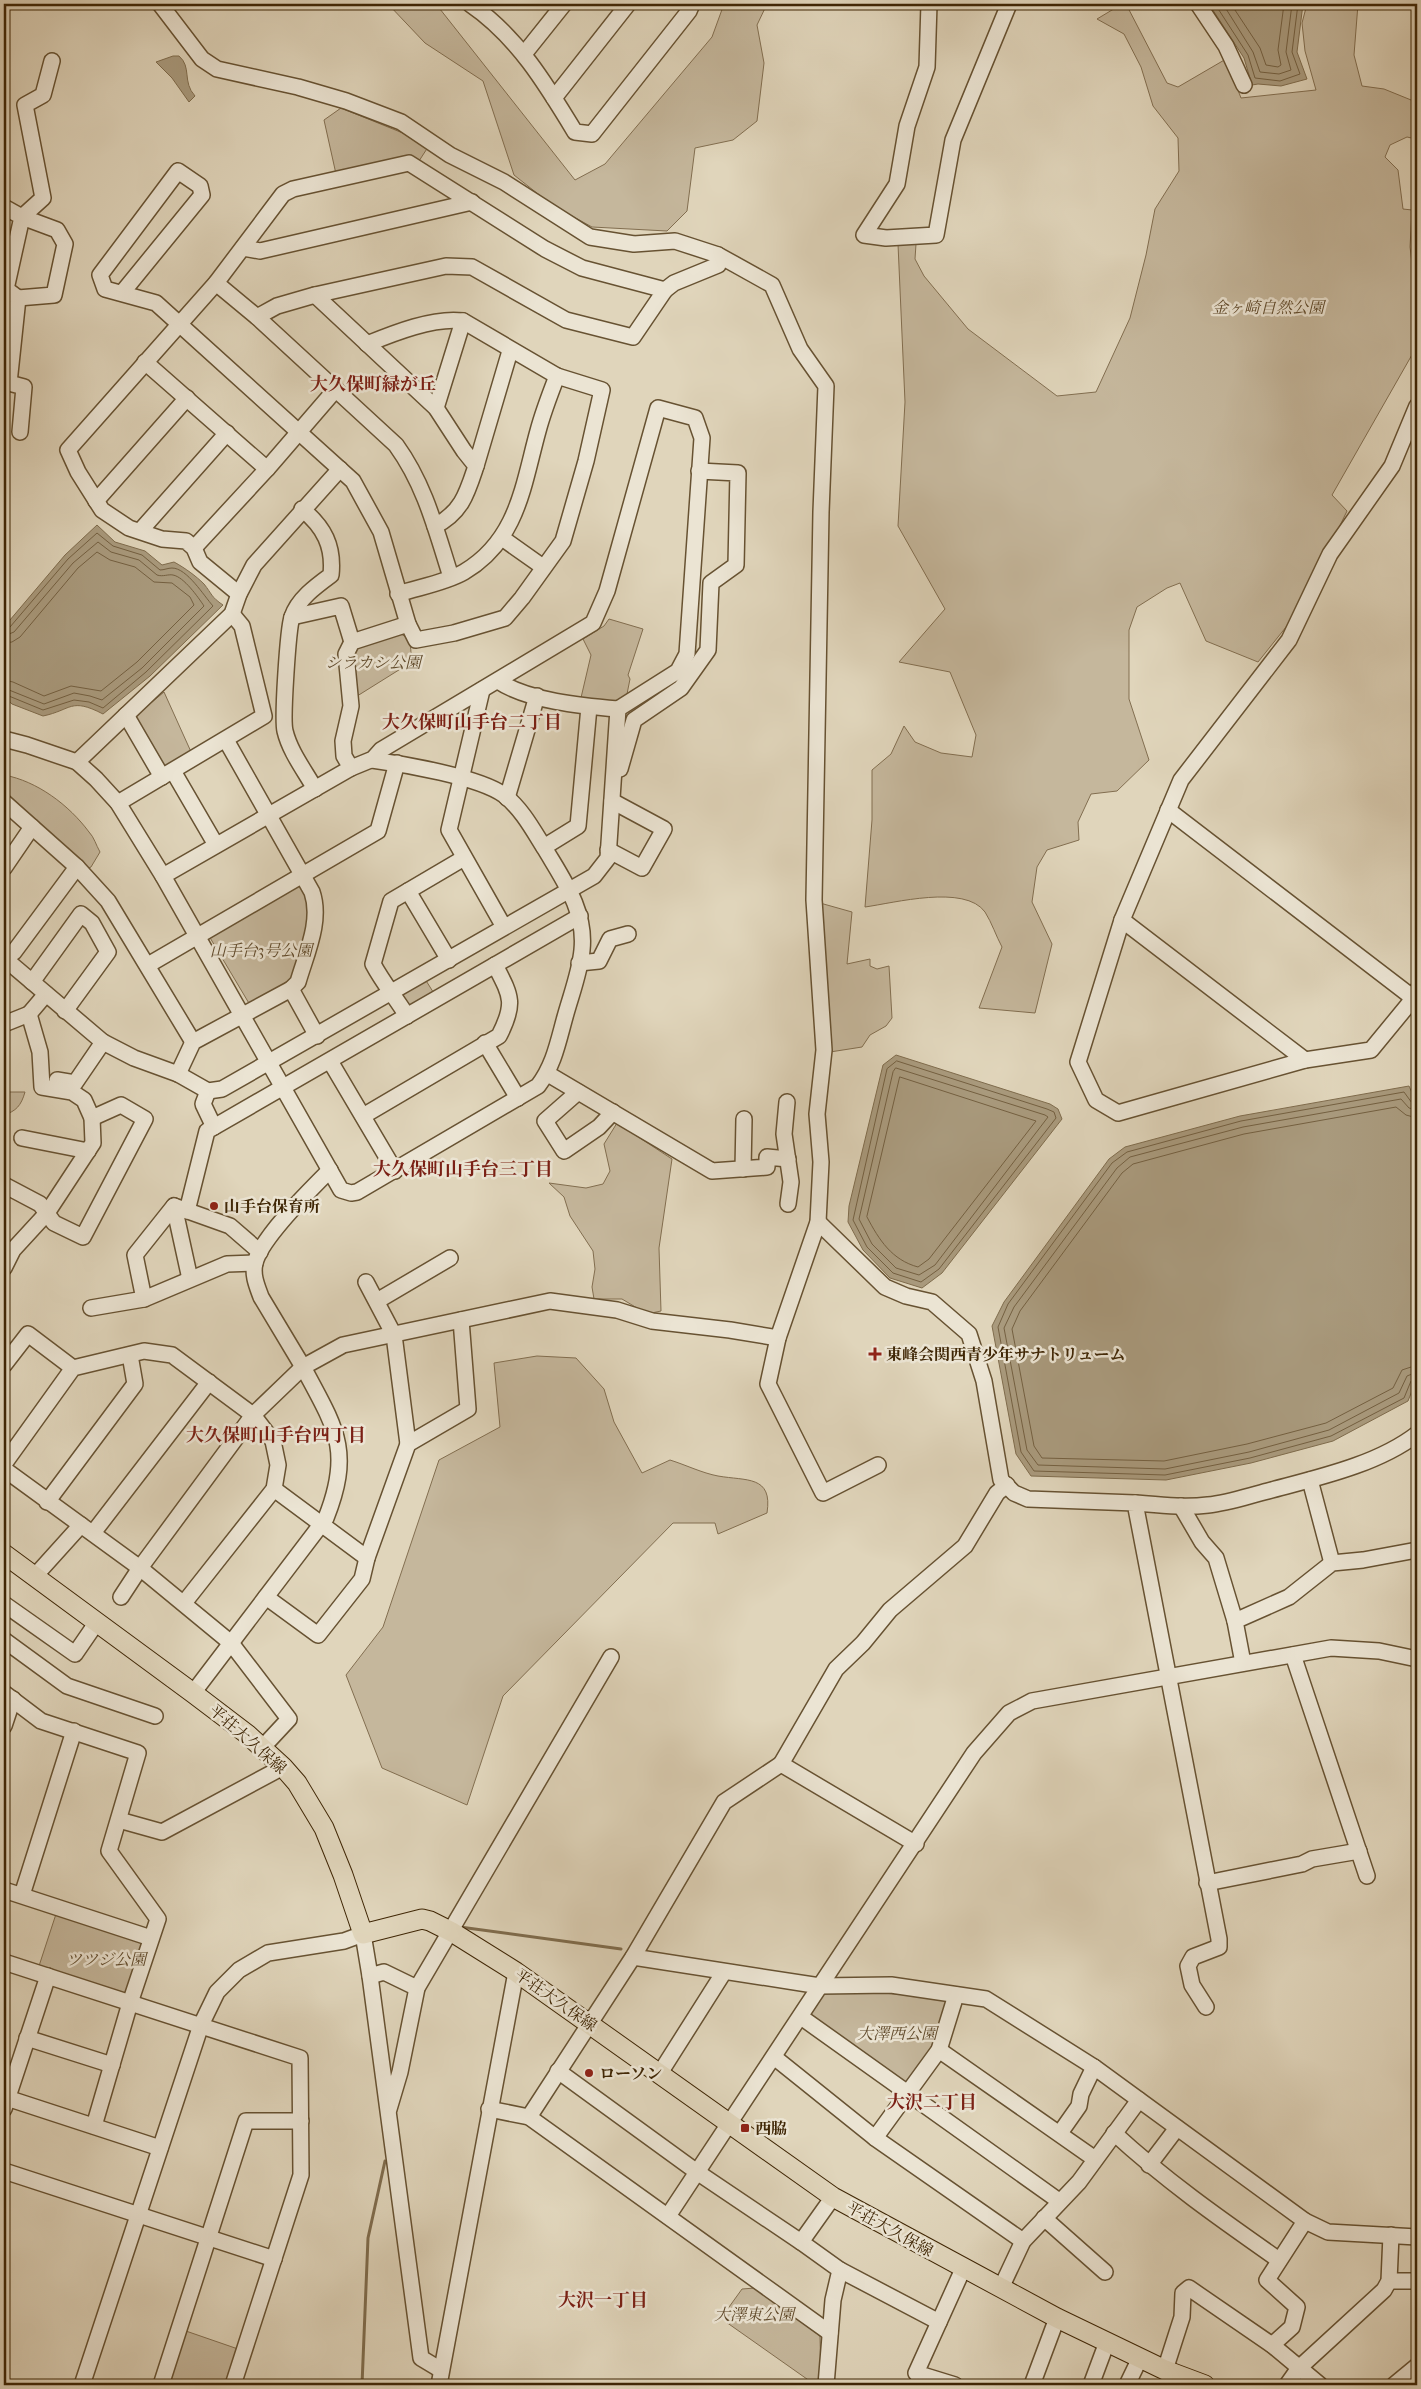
<svg xmlns="http://www.w3.org/2000/svg" width="1421" height="2389" viewBox="0 0 1421 2389" font-family="'IM FELL French Canon','Noto Serif JP',serif">
	<rect width="100%" height="100%" fill="#e0d5bb"/>
	<filter id="stains"><feTurbulence type="fractalNoise" baseFrequency=".004" numOctaves="4"/><feColorMatrix values="0 0 0 0 .2 0 0 0 0 .09 0 0 0 0 .02 0 0 0 .5 -.17"/></filter>
	<radialGradient id="worn" r=".72"><stop offset=".6" stop-color="#630" stop-opacity="0"/><stop offset="1" stop-color="#630" stop-opacity=".3"/></radialGradient>
	<!-- green -->
	<g fill="#c5b79c" stroke="#826e50">
		<polygon points="388,4 436,4 575,180 605,164 712,37 724,4 767,4 757,25 764,63 757,121 733,140 695,148 687,211 667,231 592,227 552,205 514,175 483,81 425,43"/>
		<path d="M1122,4h4l41,79 11,4 48,-28 15,39 75,-8 -11,-39 -3,-28 5,-19h51l-4,51 8,31 22,3 32,13v37l-9,-2 -17,8 -5,12 13,13 5,39 9,1 -2,37 7,55v44l-85,149 15,16 -49,101 -40,50 -52,-21 -26,-58 -13,5 -30,19 -8,23v69l20,61 -32,31 -26,3 -13,28 1,18 -32,10 -10,17 -5,35 20,42 -17,69 -56,-5 23,-61c-6,-11 -10,-24 -17,-35 -20,-28 -91,-9 -120,-5l7,-87v-50l19,-16 13,-28 11,16 26,11 31,4 4,-22 -26,-63 -51,-10 46,-53 -47,-83 7,-124 -7,-158h18l-1,15 9,17 44,53 89,67 39,-4 34,-74 16,-63 9,-46 24,-38 -1,-33 -25,-32 -12,-39 -17,-33 -27,-15z"/>
		<polygon points="341,108 430,144 419,161 336,174 324,120"/>
		<polygon points="609,619 643,629 628,675 630,679 626,699 615,704 580,702 591,655 583,639 604,626"/>
		<path d="M398,633c14,4 14,18 12,30l-56,35 -3,-44 5,-9z"/>
		<polygon points="164,692 192,754 163,771 133,718"/>
		<path d="M4,775c33,6 65,30 85,57 5,5 7,13 11,20l-9,15 -4,2 -83,-73z"/>
		<path d="M300,884c3,4 7,9 8,13 6,20 -11,63 -16,84l-42,24 -41,-69z"/>
		<polygon points="820,903 852,912 847,964 870,959 870,966 877,969 889,966 892,1018 886,1026 870,1035 862,1047 830,1052"/>
		<polygon points="425,979 435,995 412,1008 405,1006 398,993"/>
		<path d="M4,1086l3,6h18c-4,14 -9,19 -21,23z"/>
		<polygon points="617,1123 672,1159 659,1248 661,1311 647,1314 622,1299 594,1299 592,1287 595,1269 593,1251 570,1216 564,1197 549,1183 586,1188 603,1184 610,1171 604,1144"/>
		<path d="M537,1356l39,2 28,31 10,33 28,51 28,-13c16,5 32,13 48,16 28,5 55,-1 49,37l-49,21 -3,-11h-42l-170,173 -36,109 -85,-37 -36,-93 37,-48 56,-167 61,-33 -6,-64z"/>
		<polygon points="56,1914 144,1940 130,1993 123,1997 38,1969"/>
		<polygon points="832,1989 945,1998 949,2004 932,2050 909,2083 901,2084 809,2015 824,1992"/>
		<polygon points="755,2288 820,2336 821,2379 814,2384 726,2322 724,2314 742,2289"/>
		<polygon points="183,2330 238,2349 228,2385 166,2385"/>
	</g>
	<!-- water -->
	<g fill="#a99a7d" stroke="#7f6c4d">
		<polygon points="1209,4 1303,4 1297,52 1307,79 1281,86 1258,84 1252,85 1244,58"/>
		<path d="M173,56h6c13,11 3,26 16,40l-6,6 -17,-24 -16,-16z"/>
		<path d="M97,525l18,17 30,9 17,14 12,-3c11,6 22,14 30,22 8,10 7,13 19,21l-73,71 -47,38c-33,-17 -31,-4 -60,2l-31,-12 -8,-7v-70l61,-72z"/>
		<polygon points="896,1055 1050,1104 1058,1109 1062,1119 942,1273 922,1288 890,1278 863,1250 848,1222 849,1206 883,1065"/>
		<polygon points="1409,1086 1417,1104 1417,1378 1408,1401 1333,1441 1251,1463 1166,1480 1031,1476 1016,1454 992,1326 1004,1302 1109,1159 1125,1147 1240,1116"/>
	</g>
	<g fill="none" stroke-linecap="round" stroke-linejoin="round">
		<!-- shore -->
		<g stroke="#746041" stroke-width="1">
			<polyline points="1215,4 1248,55 1255,78 1280,81 1300,74 1292,52 1298,4"/>
			<polyline points="1223,4 1253,52 1260,72 1279,74 1291,70 1286,52 1292,4"/>
			<polyline points="1231,4 1260,48 1266,65 1278,67 1281,65 1278,50 1284,4"/>
			<path d="M4,629l6,-2 58,-68 29,-26 16,13 29,9 18,15c4,0 8,-2 12,-2 15,0 32,28 41,38l-67,66 -43,36 -14,-6 -15,-2 -31,10 -39,-16"/>
			<path d="M4,636l10,-4 59,-69 25,-21 13,10 28,8 18,15c6,2 11,-1 16,0 11,2 25,22 31,31l-62,62 -40,32 -12,-4 -16,-3 -30,11 -40,-16"/>
			<polyline points="4,643 12,642 20,637 78,568 97,552 110,560 135,567 154,582 172,583 190,597 194,605 137,662 101,691 71,686 44,696 13,682 4,680"/>
			<polygon points="897,1061 1047,1109 1054,1112 1056,1118 939,1269 921,1282 893,1273 867,1247 853,1220 887,1069"/>
			<polygon points="896,1068 1045,1115 1048,1117 935,1265 919,1275 896,1268 872,1244 859,1219 893,1072"/>
			<path d="M900,1077l136,44 -107,138 -11,8c-26,-7 -39,-27 -51,-50z"/>
			<polyline points="1417,1104 1412,1103 1404,1092 1241,1121 1127,1152 1112,1163 1008,1304 998,1327 1021,1452 1034,1471 1165,1475 1250,1458 1331,1436 1404,1398 1411,1381 1417,1379"/>
			<polyline points="1417,1110 1409,1108 1401,1099 1243,1127 1130,1157 1117,1168 1014,1307 1004,1328 1027,1450 1038,1465 1165,1469 1249,1452 1329,1430 1399,1393 1407,1376 1417,1372"/>
			<polyline points="1417,1118 1406,1115 1396,1107 1244,1134 1133,1164 1122,1173 1020,1311 1012,1329 1034,1446 1042,1458 1164,1461 1247,1444 1326,1423 1393,1388 1402,1370 1417,1365"/>
		</g>
		<!-- stream -->
		<g stroke="#7f6c4d" stroke-width="3">
			<polyline points="460,1927 621,1949"/>
			<polyline points="362,2385 368,2238 385,2161"/>
		</g>
		<!-- minor casing -->
		<g stroke="#675232" stroke-width="18">
			<g id="minor">
				<polyline points="160,4 202,59 217,69 298,87 346,101 401,122 450,155 504,182 590,237 634,244 675,241 718,255 772,285 800,349 826,386 821,512 814,900 824,1050 817,1114 821,1162 818,1222 778,1338 768,1384 823,1493 878,1465"/>
				<path d="M470,4c47,32 76,80 105,128l17,2 97,-123 3,-7"/>
				<polyline points="929,4 927,67 907,126 897,184 864,235 886,238 936,235 953,140 1009,4"/>
				<polyline points="1198,4 1226,46 1244,85"/>
				<polyline points="524,54 564,4"/>
				<polyline points="554,98 628,4"/>
				<polyline points="4,207 22,217 6,289 18,298 9,383"/>
				<polyline points="243,248 260,251 472,202"/>
				<path d="M216,283l41,34 139,128c29,40 40,85 55,132"/>
				<polyline points="665,290 674,283 718,265 718,255"/>
				<path d="M122,293l80,-98 -2,-9 -22,-15 -78,104 5,14 51,14 197,178 28,51 27,92 8,16 38,-7 51,-15 17,-20 41,-57 23,-80 16,-71 -45,-14 -94,-55c-29,-4 -69,12 -96,23"/>
				<path d="M315,295l121,113 28,43 12,15c-9,27 -14,46 -41,60"/>
				<polyline points="18,298 54,295 65,244 57,230 22,217 43,198 25,105 43,95 52,61"/>
				<polyline points="145,362 267,469"/>
				<polyline points="4,384 9,383 24,387 20,432"/>
				<polyline points="1417,406 1392,466 1330,554 1289,640 1181,780 1122,920 1078,1062 1096,1100 1118,1113 1305,1060 1371,1050 1408,1005 1417,990"/>
				<polyline points="436,408 463,321"/>
				<polyline points="476,466 510,351"/>
				<polyline points="96,501 187,398"/>
				<path d="M302,509c22,18 32,37 29,66 -15,11 -33,24 -39,42 -4,12 -10,102 -7,114 5,21 20,40 30,58"/>
				<polyline points="141,530 227,433"/>
				<polyline points="502,538 543,567"/>
				<polyline points="194,548 267,469 336,389"/>
				<polyline points="239,594 200,562 194,548 186,541 162,539 129,528 102,510 78,472 68,450 216,283 283,194 293,189 409,163 545,249 582,268 665,290 633,337 566,320 472,267 446,266 315,295 277,306 257,317"/>
				<path d="M398,594c21,-7 47,-11 66,-22 54,-32 59,-87 74,-141 5,-19 12,-37 19,-55"/>
				<polyline points="292,617 341,606 352,642"/>
				<path d="M498,681c30,20 84,25 120,28"/>
				<polyline points="482,690 449,830 504,927"/>
				<polyline points="126,715 162,777"/>
				<path d="M4,739l23,6 50,17 19,17 22,24 45,73 178,314 10,3 6,-1 181,-106c16,-21 20,-44 27,-69 6,-22 15,-45 17,-67 4,-39 -18,-69 -37,-101 -12,-19 -23,-40 -41,-54 -25,-18 -100,-31 -132,-35"/>
				<path d="M226,740l86,152c10,29 -6,62 -14,90l-7,7"/>
				<polyline points="77,762 232,614 239,594 254,565 340,469"/>
				<polyline points="351,768 344,756 343,741 351,706 346,654 352,642 408,624"/>
				<polyline points="620,769 634,720 681,688 708,650 711,583 736,565 738,473 699,471"/>
				<polyline points="173,771 216,845"/>
				<polyline points="507,798 537,696"/>
				<polyline points="4,802 77,867 108,901 193,1042"/>
				<polyline points="118,803 264,716 242,626 232,614"/>
				<polyline points="1168,810 1412,997"/>
				<polyline points="544,847 578,826 589,707"/>
				<polyline points="608,850 642,868 664,829 612,801"/>
				<polyline points="4,868 32,827"/>
				<polyline points="408,891 449,960"/>
				<polyline points="1122,920 1305,1060"/>
				<polyline points="4,958 103,1042 134,1058 178,1074 208,1091 222,1089 594,876 608,858 618,709 678,671 687,654 702,438 695,418 658,408 607,591 593,623 381,750 373,759 351,768 163,876"/>
				<polyline points="4,960 14,952 77,867"/>
				<polyline points="579,963 599,961 610,939 628,934"/>
				<polyline points="148,965 378,831 397,763"/>
				<polyline points="32,982 81,914 92,923 108,952 65,1011"/>
				<path d="M407,1016c-11,-18 -24,-33 -34,-52l18,-63 73,-43"/>
				<polyline points="4,1024 29,1014 46,994"/>
				<polyline points="485,1043 518,1098"/>
				<polyline points="330,1061 395,1171"/>
				<polyline points="178,1074 193,1042 291,989 317,1036"/>
				<polyline points="548,1074 712,1171 767,1167 767,1157 788,1159"/>
				<polyline points="57,1080 75,1083 103,1042"/>
				<polyline points="208,1091 203,1104 214,1127"/>
				<polyline points="578,1092 545,1121 564,1151 599,1127 613,1112"/>
				<polyline points="787,1102 784,1134 791,1182 788,1204"/>
				<path d="M363,1116l136,-80c17,-33 12,-40 -4,-71"/>
				<polyline points="22,1138 88,1151"/>
				<polyline points="743,1169 744,1119"/>
				<path d="M330,1170c-20,20 -69,68 -75,93 -3,12 2,23 6,34l42,70 40,-22 207,-44 67,9 35,11 78,9 48,8"/>
				<polyline points="4,1185 40,1204 54,1223 83,1237 145,1119 121,1105 92,1118"/>
				<polyline points="174,1206 190,1279"/>
				<polyline points="187,1211 207,1131 580,916"/>
				<polyline points="818,1222 885,1287 906,1296 932,1302 969,1334 984,1381 1001,1480 1014,1493 1028,1499 1135,1503 1219,1939 1219,1947 1193,1957 1188,1966 1192,1985 1206,2007"/>
				<polyline points="4,1268 13,1250 47,1213 93,1143 92,1118 84,1100 72,1092 42,1087 40,1052 29,1014"/>
				<polyline points="366,1282 394,1335 408,1444"/>
				<polyline points="144,1299 135,1255 174,1206 230,1226 260,1252"/>
				<polyline points="377,1301 450,1258"/>
				<polyline points="91,1308 144,1299 227,1264 255,1263"/>
				<polyline points="4,1365 28,1334 73,1368"/>
				<polyline points="4,1464 73,1368 144,1351 172,1355 253,1415 273,1441 278,1465 274,1489 184,1603"/>
				<polyline points="4,1469 140,1568 231,1643 289,1719 262,1748"/>
				<polyline points="1310,1480 1332,1563"/>
				<polyline points="274,1489 367,1558"/>
				<polyline points="47,1502 135,1384 130,1355"/>
				<path d="M1135,1503c24,2 49,5 73,2 20,-2 40,-9 60,-14 48,-13 109,-26 149,-57"/>
				<polyline points="1181,1506 1202,1542 1216,1558 1235,1621"/>
				<polyline points="93,1533 209,1382"/>
				<polyline points="35,1576 81,1525"/>
				<path d="M121,1597l19,-29 113,-153 50,-48c32,60 50,83 23,151l-133,175"/>
				<polyline points="266,1597 318,1635 362,1579 367,1558 408,1444 468,1409 461,1320"/>
				<polyline points="4,1604 75,1654 97,1622"/>
				<polyline points="4,1640 67,1686 155,1716"/>
				<polyline points="1293,1655 1367,1876"/>
				<polyline points="1243,1663 1235,1621 1289,1597 1332,1563 1363,1560 1417,1550"/>
				<polyline points="4,1693 41,1721 138,1753 109,1851 158,1919 130,2003 94,2126"/>
				<polyline points="4,1726 13,1699"/>
				<polyline points="781,1764 836,1669 863,1643 890,1610 965,1546 997,1493 1007,1485"/>
				<polyline points="119,1820 162,1832 283,1767"/>
				<polyline points="1207,1883 1302,1864 1312,1859 1359,1851"/>
				<polyline points="4,1890 151,1938"/>
				<polyline points="22,1895 74,1731"/>
				<polyline points="633,1957 820,1986 891,1985 986,1999 1094,2067 1305,2221 1328,2232 1417,2237"/>
				<polyline points="4,1962 300,2058 301,2175 233,2385"/>
				<polyline points="370,1976 384,1972 417,1988"/>
				<polyline points="801,2017 1059,2201"/>
				<polyline points="27,2038 112,2065"/>
				<polyline points="939,2050 1095,2159"/>
				<polyline points="774,2057 875,2138 1023,2241"/>
				<polyline points="558,2071 697,2172 801,2242"/>
				<polyline points="660,2073 724,1972"/>
				<polyline points="7,2098 160,2148"/>
				<polyline points="4,2109 48,1976"/>
				<polyline points="389,2109 400,2072 417,1988 611,1657"/>
				<polyline points="489,2109 529,2117 830,2333"/>
				<polyline points="529,2117 633,1957 724,1802 781,1764 916,1844"/>
				<polyline points="1060,2133 1079,2106 1081,2094 1094,2067"/>
				<path d="M1114,2133c52,48 108,87 165,127"/>
				<polyline points="875,2138 939,2050 956,1995"/>
				<polyline points="1149,2165 1177,2128"/>
				<polyline points="4,2171 274,2259"/>
				<polyline points="668,2216 974,1753 1009,1713 1032,1701 1331,1648 1379,1651 1417,1659"/>
				<polyline points="1044,2218 1105,2272"/>
				<polyline points="840,2270 939,2322"/>
				<polyline points="1389,2281 1417,2281"/>
				<polyline points="1001,2288 1023,2241 1079,2182 1139,2100"/>
				<polyline points="1272,2345 1292,2327 1297,2307 1267,2280 1305,2221"/>
				<polyline points="1165,2370 1182,2317 1183,2293 1189,2288 1272,2345 1320,2385"/>
				<polyline points="82,2385 201,2025 217,1992 239,1970 268,1953 344,1941 363,1934 370,1976 421,2358 441,2370"/>
				<polyline points="161,2385 246,2121 301,2121"/>
				<polyline points="439,2385 516,1972"/>
				<polyline points="826,2385 833,2300 840,2270 801,2242 833,2197"/>
				<polyline points="955,2385 916,2373 963,2269"/>
				<polyline points="1032,2385 1057,2318"/>
				<polyline points="1091,2385 1107,2342"/>
				<polyline points="1127,2385 1140,2358"/>
				<polyline points="1287,2385 1299,2368 1384,2290 1389,2281 1391,2235"/>
				<polyline points="1394,2385 1417,2366"/>
			</g>
		</g>
		<!-- major casing -->
		<g stroke="#3f2605" stroke-width="21">
			<polyline id="major" points="4,1554 193,1693 247,1734 283,1767 297,1783 324,1828 343,1875 363,1934 422,1919 430,1921 452,1932 516,1972 833,2197 1057,2318 1165,2370 1205,2385"/>
		</g>
		<!-- minor -->
		<use href="#minor" stroke="#ebe4d3" stroke-width="15"/>
		<!-- major -->
		<use href="#major" stroke="#e0d5bb" stroke-width="19"/>
	</g>
	<!-- markers -->
	<g fill="#8f2418" stroke="#ebe4d3" stroke-width="2">
		<circle cx="214" cy="1206" r="5"/>
		<path d="M872.5 1346.5h5v5h5v5h-5v5h-5v-5h-5v-5h5z"/>
		<circle cx="589" cy="2073" r="5"/>
		<rect x="740" y="2123" width="10" height="10" rx="2.5"/>
	</g>
	<g text-anchor="middle" dominant-baseline="central" stroke-width="5" stroke-linejoin="round" paint-order="stroke">
		<!-- park labels -->
		<g font-size="16" font-style="italic" fill="#604a2b" stroke="#ebe4d3">
			<text x="1268" y="307">金ヶ崎自然公園</text>
			<text x="373" y="662">シラカシ公園</text>
			<text x="261" y="950">山手台3号公園</text>
			<text x="106" y="1959">ツツジ公園</text>
			<text x="897" y="2033">大澤西公園</text>
			<text x="754" y="2314">大澤東公園</text>
		</g>
		<!-- poi labels -->
		<g font-size="16" font-weight="bold" fill="#3f2605" stroke="#ebe4d3" text-anchor="start">
			<text x="224" y="1206">山手台保育所</text>
			<text x="886" y="1354">東峰会関西青少年サナトリューム</text>
			<text x="599" y="2073">ローソン</text>
			<text x="755" y="2128">西脇</text>
		</g>
		<!-- street labels -->
		<g font-size="16" fill="#3f2605" stroke="#ebe4d3">
			<text transform="translate(248 1739) rotate(41)">平荘大久保線</text>
			<text transform="translate(556 2000) rotate(35)">平荘大久保線</text>
			<text transform="translate(890 2229) rotate(29)">平荘大久保線</text>
		</g>
		<!-- neighbourhood labels -->
		<g font-size="18" font-weight="bold" fill="#7a1f14" stroke="#ebe4d3">
			<text x="373" y="384">大久保町緑が丘</text>
			<text x="472" y="722">大久保町山手台二丁目</text>
			<text x="463" y="1169">大久保町山手台三丁目</text>
			<text x="276" y="1435">大久保町山手台四丁目</text>
			<text x="932" y="2102">大沢二丁目</text>
			<text x="603" y="2300">大沢一丁目</text>
		</g>
	</g>
	<!-- margin -->
	<rect width="1421" height="2389" fill="none" stroke="#e0d5bb" stroke-width="20"/>
	<rect x="5" y="5" width="1411" height="2379" fill="none" stroke="#3f2605" stroke-width="2.5"/>
	<rect x="10" y="10" width="1401" height="2369" fill="none" stroke="#3f2605"/>
	<rect width="100%" height="100%" filter="url(#stains)"/>
	<rect width="100%" height="100%" fill="url(#worn)"/>
</svg>
